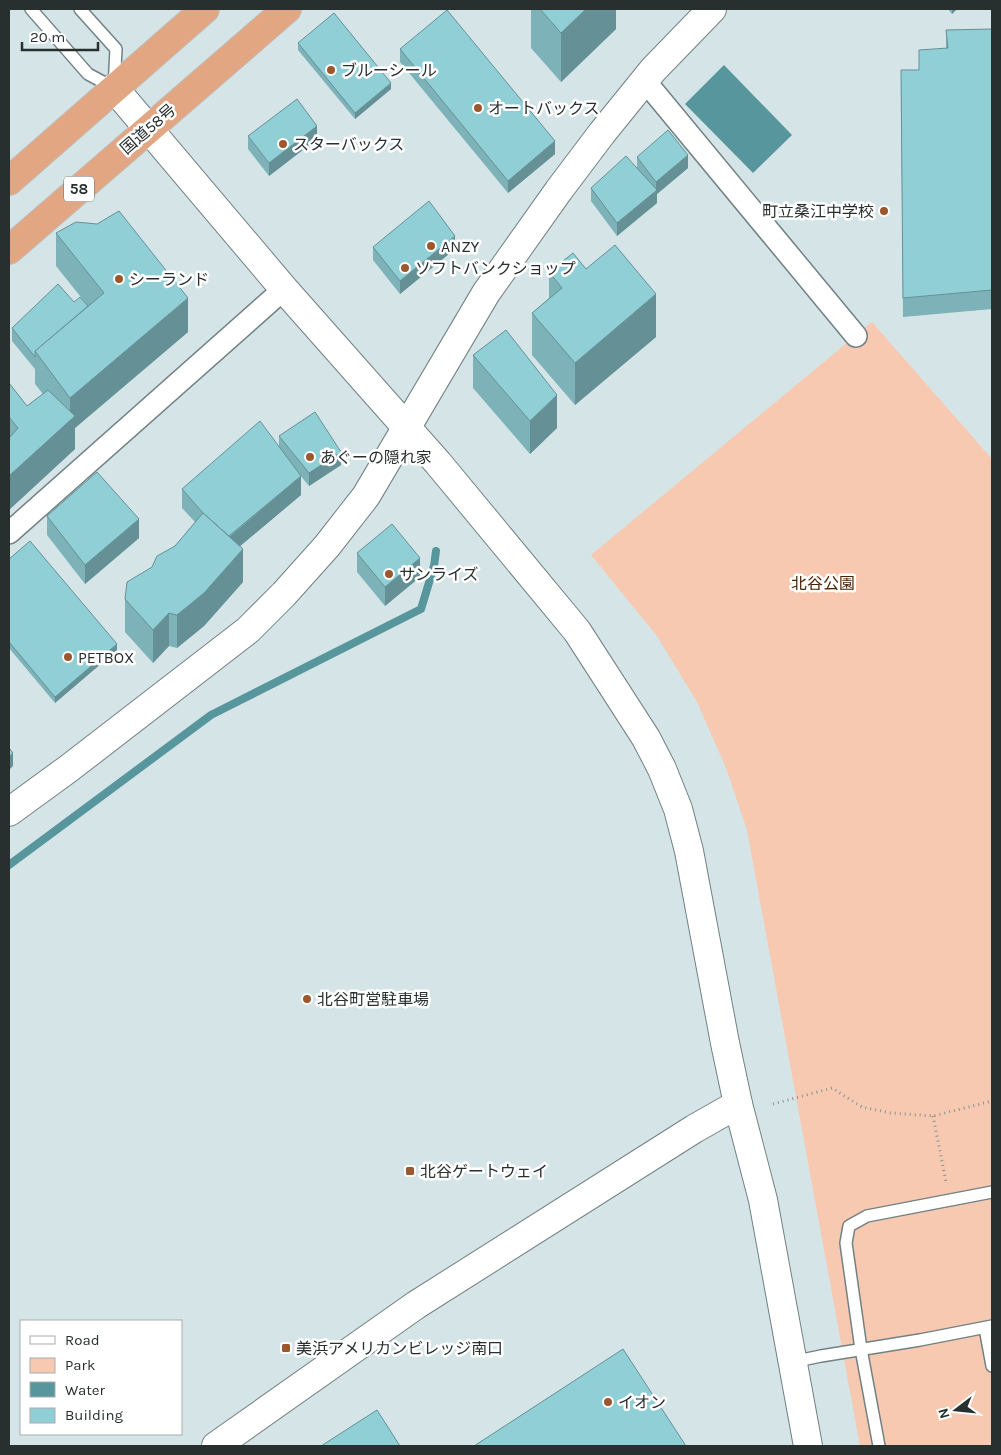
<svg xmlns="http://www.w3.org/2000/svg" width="1001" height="1455" viewBox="0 0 1001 1455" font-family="Karla,'Noto Sans JP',sans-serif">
	<rect width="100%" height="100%" fill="#d5e5e7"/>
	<!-- green -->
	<polygon fill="#f6c9b0" points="872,322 992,459 992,1446 860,1446 747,830 726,768 697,702 657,636 591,555"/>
	<!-- water -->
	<polygon fill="#58969e" points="724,65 792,135 753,173 685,104"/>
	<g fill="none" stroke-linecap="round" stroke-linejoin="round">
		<!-- stream -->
		<polyline stroke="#58969e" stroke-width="8" points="9,865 211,715 421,609 434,566 436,551"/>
		<!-- service casing -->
		<g stroke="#728183" stroke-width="14">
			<g id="service">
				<polyline points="31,9 88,74 114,88 116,49 80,9"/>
				<polyline points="985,1328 992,1366"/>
				<polyline points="792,1362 821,1356 920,1340 992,1326"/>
				<polyline points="879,1446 861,1349 846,1243 849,1226 867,1216 992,1192"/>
			</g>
		</g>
		<!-- minor casing -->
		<g stroke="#728183" stroke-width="24">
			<g id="minor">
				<polyline points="645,81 856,336"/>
				<polyline points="9,533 284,289"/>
			</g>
		</g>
		<!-- tertiary casing -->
		<g stroke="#728183" stroke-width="30">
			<g id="tertiary">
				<polyline points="114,88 284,289 438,463 577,631 646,738 662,769 678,809 689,851 725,1043 738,1104 763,1200 808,1446"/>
				<polyline points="9,812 68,769 248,630 284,594 327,546 366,496 486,293 559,190 602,133 653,70 712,9"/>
				<polyline points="216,1446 416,1305 694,1129 738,1104"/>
			</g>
		</g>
		<!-- trunk casing -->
		<g stroke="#bec1c1" stroke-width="30">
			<g id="trunk">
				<polyline points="9,181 205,9"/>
				<polyline points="9,250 287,9"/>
			</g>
		</g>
		<!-- path -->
		<g stroke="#889495" stroke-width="3" stroke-dasharray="1 4" stroke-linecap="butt">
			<polyline points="773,1104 832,1088 862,1107 891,1113 933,1116 992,1101"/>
			<polyline points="933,1116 946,1182"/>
		</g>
		<!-- service -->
		<use href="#service" stroke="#fff" stroke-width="11"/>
		<!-- minor -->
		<use href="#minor" stroke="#fff" stroke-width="21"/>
		<!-- tertiary -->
		<use href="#tertiary" stroke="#fff" stroke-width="28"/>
		<!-- trunk -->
		<use href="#trunk" stroke="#e2a683" stroke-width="28"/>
	</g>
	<!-- wall -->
	<g fill="#7cb2b8">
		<polygon points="531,9 616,9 616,29 561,82 531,48"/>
		<polygon points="948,9 957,9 952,14"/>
		<polygon points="992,29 992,309 903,317 901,70 919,70 946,48 946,30"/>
		<polygon points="298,43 391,89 355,119 298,50"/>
		<polygon points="400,49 555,154 508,193 400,62"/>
		<polygon points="248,136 317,139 269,176 248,149"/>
		<polygon points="637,157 688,168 657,194 657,203 617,236 591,201 591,188 637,169"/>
		<polygon points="56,233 188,332 75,428 75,449 10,509 9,508 9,383 27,406 43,394 35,384 35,369 12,341 12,328 74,302 88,306 56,266"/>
		<polygon points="373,247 455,249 400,294 373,260"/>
		<polygon points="549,272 656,337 575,405 532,355 532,313 549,298"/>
		<polygon points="473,355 557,428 530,454 473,388"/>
		<polygon points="279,436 341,465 309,486 296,470 301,495 240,546 243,582 204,626 177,648 169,646 153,663 125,632 125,599 152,567 175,546 195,522 182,508 182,489 279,446"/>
		<polygon points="47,516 139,538 85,584 47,535"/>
		<polygon points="357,553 420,577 385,606 357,572"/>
		<polygon points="9,559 117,650 55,703 9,648"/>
	</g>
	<!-- shaded-wall -->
	<g fill="#659196">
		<polygon points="586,9 616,9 616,29 561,82 561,33"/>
		<polygon points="952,9 957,9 952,14"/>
		<polygon points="391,83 391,89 355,119 355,113"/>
		<polygon points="317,126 317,139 269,176 269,163"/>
		<polygon points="555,141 555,154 508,193 508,181"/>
		<polygon points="688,155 688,168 657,194 657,203 617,236 617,223 656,190 656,182"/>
		<polygon points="455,236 455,249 400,294 400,281"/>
		<polygon points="656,294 656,337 575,405 575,363"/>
		<polygon points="188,298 188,332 75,428 75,449 10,509 10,475 70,420 70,398"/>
		<polygon points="557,395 557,428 530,454 530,421"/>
		<polygon points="341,452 341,465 309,486 309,473"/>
		<polygon points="301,476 301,495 227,557 227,539"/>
		<polygon points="139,519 139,538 85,584 85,565"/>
		<polygon points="243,549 243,582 204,626 177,648 177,615"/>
		<polygon points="420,558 420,577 385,606 385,587"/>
		<polygon points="169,613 169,646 153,663 153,630"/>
		<polygon points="117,644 117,650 55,703 55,697"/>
		<polygon points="13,753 13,766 9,770 9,757"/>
	</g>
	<!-- building -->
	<g fill="#90cfd6" stroke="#659196">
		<polygon points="540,9 586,9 561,33"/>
		<polygon points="447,10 555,141 508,181 400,49"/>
		<polygon points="334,13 391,83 355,113 298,43"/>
		<polygon points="992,29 992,290 903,298 901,70 919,70 919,50 948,48 946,30"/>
		<polygon points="297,99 317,126 269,163 248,136"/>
		<polygon points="668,130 688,155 656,182 637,157"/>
		<polygon points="626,156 657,190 617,223 591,188"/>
		<polygon points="429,201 455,236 400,281 373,247"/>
		<polygon points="119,211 188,298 70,398 35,351 104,293 56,233 76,222 97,224"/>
		<polygon points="615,245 656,294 575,363 532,313 562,288 549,272 573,253 586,269"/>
		<polygon points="58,284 74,302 80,297 88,306 35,351 35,357 12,328"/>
		<polygon points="506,330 557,395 530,421 473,355"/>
		<polygon points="9,383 27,406 48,390 75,416 10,475 9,475 9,436 10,437 18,428 9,417"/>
		<polygon points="315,412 341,452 309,473 279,436"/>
		<polygon points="260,421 301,476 229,536 203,513 182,489"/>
		<polygon points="97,472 139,519 85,565 47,516"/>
		<polygon points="203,513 243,549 204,593 177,615 169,613 153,630 125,599 127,582 152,567 157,556 175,546"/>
		<polygon points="392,524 420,558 385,587 357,553"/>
		<polygon points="30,541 117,644 55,697 9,642 9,559"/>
		<polygon points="9,748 13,753 9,757"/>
		<polygon points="623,1349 686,1446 474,1446"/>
		<polygon points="377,1410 400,1446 321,1446"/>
	</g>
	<!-- markers -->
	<g fill="#9d572c" stroke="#fff" stroke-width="2">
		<circle cx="331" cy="70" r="5"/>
		<circle cx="478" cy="108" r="5"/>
		<circle cx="283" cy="144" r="5"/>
		<circle cx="884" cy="211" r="5"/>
		<circle cx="431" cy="246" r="5"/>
		<circle cx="405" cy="268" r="5"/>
		<circle cx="119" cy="279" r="5"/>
		<circle cx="310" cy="457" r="5"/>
		<circle cx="389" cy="574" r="5"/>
		<circle cx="68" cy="657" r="5"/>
		<circle cx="307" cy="999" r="5"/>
		<rect x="405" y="1166" width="10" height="10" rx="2.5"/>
		<rect x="281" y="1343" width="10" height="10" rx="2.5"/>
		<circle cx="608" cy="1402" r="5"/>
	</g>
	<g text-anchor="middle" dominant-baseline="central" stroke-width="5" stroke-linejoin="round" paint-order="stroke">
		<!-- shield labels -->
		<rect fill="#fff" stroke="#686d6d" stroke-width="1" x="64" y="176.5" width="30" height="25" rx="4"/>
		<g font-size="15" font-weight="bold" fill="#282f2f">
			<text x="79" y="189">58</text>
		</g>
		<!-- poi labels -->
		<g font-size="16" fill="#282f2f" stroke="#fff" text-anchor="start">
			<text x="341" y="70">ブルーシール</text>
			<text x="488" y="108">オートバックス</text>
			<text x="293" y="144">スターバックス</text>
			<text x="874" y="211" text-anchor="end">町立桑江中学校</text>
			<text x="441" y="246">ANZY</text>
			<text x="415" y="268">ソフトバンクショップ</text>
			<text x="129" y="279">シーランド</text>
			<text x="320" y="457">あぐーの隠れ家</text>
			<text x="399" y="574">サンライズ</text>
			<text x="78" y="657">PETBOX</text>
			<text x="317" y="999">北谷町営駐車場</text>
			<text x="420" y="1171">北谷ゲートウェイ</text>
			<text x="296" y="1348">美浜アメリカンビレッジ南口</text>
			<text x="618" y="1402">イオン</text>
		</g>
		<!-- street labels -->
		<g font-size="16" fill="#282f2f" stroke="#fff">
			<text transform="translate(148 129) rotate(-41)">国道58号</text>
		</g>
		<!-- park labels -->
		<g font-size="16" fill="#4c2204" stroke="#fff">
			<text x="823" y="583">北谷公園</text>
		</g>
	</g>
	<!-- border -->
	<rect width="1001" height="1455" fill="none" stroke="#282f2f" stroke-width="20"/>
	<!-- legend -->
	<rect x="20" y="1320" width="162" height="115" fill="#ffffff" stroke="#a9acac"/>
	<rect x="30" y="1336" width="25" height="8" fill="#ffffff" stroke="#a9acac"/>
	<text x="65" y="1345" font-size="15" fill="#282f2f">Road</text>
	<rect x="30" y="1358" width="25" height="15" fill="#f6c9b0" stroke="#a9acac"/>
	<text x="65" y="1370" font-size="15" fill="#282f2f">Park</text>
	<rect x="30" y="1382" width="25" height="15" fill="#58969e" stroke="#a9acac"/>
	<text x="65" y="1395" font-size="15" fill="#282f2f">Water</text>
	<rect x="30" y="1408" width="25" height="15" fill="#90cfd6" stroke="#a9acac"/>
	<text x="65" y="1420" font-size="15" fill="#282f2f">Building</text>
	<!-- north arrow -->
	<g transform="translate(956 1410) rotate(254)" stroke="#ffffff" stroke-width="4" paint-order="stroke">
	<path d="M0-4L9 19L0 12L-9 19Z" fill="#282f2f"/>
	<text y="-8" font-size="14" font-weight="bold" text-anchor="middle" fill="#282f2f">N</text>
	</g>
	<!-- scale -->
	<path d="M22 42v8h76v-8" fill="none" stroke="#282f2f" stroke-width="2.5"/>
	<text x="30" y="42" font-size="15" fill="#282f2f" stroke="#ffffff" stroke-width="4" paint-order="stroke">20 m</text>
</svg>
